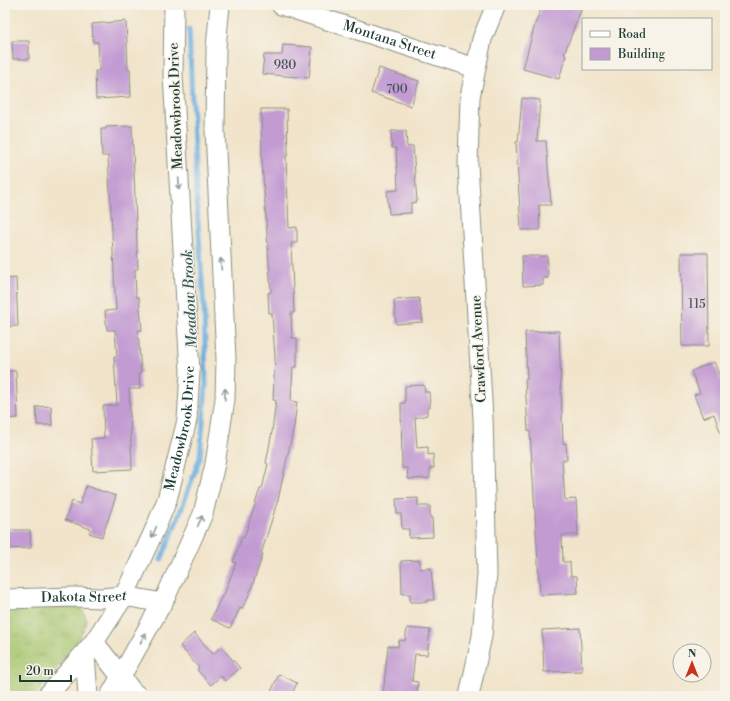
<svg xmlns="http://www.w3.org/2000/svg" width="730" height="701" viewBox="0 0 730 701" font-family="'Libre Bodoni',serif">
	<defs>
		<pattern id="grass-tufts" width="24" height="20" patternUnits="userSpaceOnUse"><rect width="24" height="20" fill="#a6c56d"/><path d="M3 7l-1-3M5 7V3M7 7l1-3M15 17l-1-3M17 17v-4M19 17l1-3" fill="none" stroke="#87a15a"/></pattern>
	</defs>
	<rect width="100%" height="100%" fill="#f7f3e8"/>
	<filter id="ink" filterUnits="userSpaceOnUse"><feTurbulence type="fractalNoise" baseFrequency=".025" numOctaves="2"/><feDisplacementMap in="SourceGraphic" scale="8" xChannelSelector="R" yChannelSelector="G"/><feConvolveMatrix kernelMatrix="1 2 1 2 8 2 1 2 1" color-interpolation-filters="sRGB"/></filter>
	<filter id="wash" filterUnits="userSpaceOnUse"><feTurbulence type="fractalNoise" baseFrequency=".012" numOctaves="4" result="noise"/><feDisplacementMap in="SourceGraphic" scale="16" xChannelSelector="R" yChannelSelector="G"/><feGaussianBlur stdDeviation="0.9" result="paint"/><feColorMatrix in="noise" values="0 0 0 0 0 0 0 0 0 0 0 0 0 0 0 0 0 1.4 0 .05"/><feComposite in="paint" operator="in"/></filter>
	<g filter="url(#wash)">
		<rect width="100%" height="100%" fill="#f1e4ca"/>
		<!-- grass -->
		<path fill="url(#grass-tufts)" stroke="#628150" d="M5,606h71c6,3 10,7 10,14 0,16 -41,63 -52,76h-29z"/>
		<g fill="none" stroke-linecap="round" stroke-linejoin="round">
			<!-- stream -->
			<polyline stroke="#6aaedf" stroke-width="5" points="161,560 183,505 200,457 206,386 204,308 196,192 189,29"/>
		</g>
		<g id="blocks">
			<!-- building -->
			<g fill="#c29bd3">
				<polygon points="543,5 583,5 564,54 566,55 559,79 523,69 535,24"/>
				<polygon points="126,21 128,69 130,69 131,97 96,99 95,71 99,71 98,42 93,42 92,24"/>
				<polygon points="12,41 29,41 29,59 13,59"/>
				<polygon points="283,45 312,47 309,78 262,74 264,55 282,55"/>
				<polygon points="379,68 419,81 411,106 371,93"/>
				<polygon points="522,98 540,100 537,141 546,141 551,205 539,205 540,230 521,230 516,142 518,142"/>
				<polygon points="261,109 287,109 288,155 286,156 289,228 297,227 297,243 291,243 294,313 291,313 292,338 297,338 297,367 293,367 291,401 297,402 294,426 278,500 261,554 263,554 249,595 242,609 240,608 230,628 211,619 222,596 223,597 236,563 233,562 242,537 244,538 260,489 262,489 268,464 266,463 272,432 276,400 273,400 275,357 272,313 269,313 268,293 271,292 262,162"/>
				<polygon points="132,126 138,269 135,269 136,297 139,297 142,330 138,330 141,373 139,373 140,389 129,389 132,469 93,471 91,439 104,438 103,406 117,405 114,357 117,357 115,330 107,330 105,311 116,310 108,156 102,156 101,129 106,129 106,127"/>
				<polygon points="391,131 406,131 407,147 413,146 417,202 411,203 411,213 389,214 387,191 398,190 396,148 392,148"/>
				<polygon points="681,253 708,253 709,346 682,346"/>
				<polygon points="522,256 547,256 548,278 543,278 543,285 523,286"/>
				<polygon points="16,278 18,326 5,327 5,279"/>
				<polygon points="419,298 423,322 396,324 394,300"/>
				<polygon points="559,331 563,444 566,443 567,460 562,460 565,500 576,499 578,535 562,535 563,562 570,562 571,576 577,576 578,593 540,595 530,431 528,431 525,380 527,379 525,332"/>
				<polygon points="714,362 725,389 725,440 723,440 714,414 703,418 694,395 700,393 691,371"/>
				<polygon points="5,371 16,371 18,418 5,419"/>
				<polygon points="424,385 425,392 429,392 430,408 427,408 427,415 415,418 417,448 428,447 428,455 433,454 434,468 430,468 430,478 408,479 407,468 402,468 401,403 405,403 405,386"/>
				<polygon points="51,406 52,425 37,425 36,407"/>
				<polygon points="86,486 116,496 102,537 89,533 91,529 65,520 72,501 80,504"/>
				<polygon points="418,498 418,506 430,506 430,517 432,517 433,537 409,538 409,529 402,529 401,514 397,514 396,499"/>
				<polygon points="5,530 30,530 31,548 5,549"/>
				<polygon points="420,560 420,569 431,568 434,600 427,600 427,602 410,602 410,594 402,594 401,561"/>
				<polygon points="407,628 430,630 427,655 415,654 412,681 418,682 417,696 383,696 388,646 398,647 399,640 405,641"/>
				<polygon points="580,628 582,671 544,672 542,630"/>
				<polygon points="194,633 213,654 221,647 240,668 225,681 221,676 211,685 197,670 199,668 180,646"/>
				<polygon points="279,674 297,683 291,696 269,696"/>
			</g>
		</g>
	</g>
	<g filter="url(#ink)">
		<use href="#blocks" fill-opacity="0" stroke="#88907f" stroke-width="1"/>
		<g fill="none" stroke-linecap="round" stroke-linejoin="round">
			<!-- minor casing -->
			<g stroke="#88907f" stroke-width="21">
				<g id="minor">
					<path id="s1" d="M281,5l194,63"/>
					<path id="s2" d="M5,599l70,-2 26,1 23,-2 39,7"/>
					<polyline points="94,642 132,691 138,696"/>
					<polyline points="85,654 88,696"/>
					<path id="s3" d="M47,696l47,-54 30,-46 31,-67 12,-29 20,-80 3,-48 -17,-297 1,-70"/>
					<polyline points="110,696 166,596 203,514 215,464 225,399 226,359 215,130 216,47 220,5"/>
					<polyline points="469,696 482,636 487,574 483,418 468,164 470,97 482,39 496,5"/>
				</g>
			</g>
			<!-- minor -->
			<use href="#minor" stroke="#fff" stroke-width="19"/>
		</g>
		<!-- one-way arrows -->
		<defs><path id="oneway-shaft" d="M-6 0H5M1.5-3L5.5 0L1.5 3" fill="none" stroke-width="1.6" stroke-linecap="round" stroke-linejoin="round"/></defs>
		<g stroke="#8f9e9a">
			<use href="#oneway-shaft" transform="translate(179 184) rotate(87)"/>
			<use href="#oneway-shaft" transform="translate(221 264) rotate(-93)"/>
			<use href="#oneway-shaft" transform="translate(225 394) rotate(-88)"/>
			<use href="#oneway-shaft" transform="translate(200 521) rotate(-66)"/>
			<use href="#oneway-shaft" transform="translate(154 532) rotate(114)"/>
			<use href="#oneway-shaft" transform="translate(143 638) rotate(-61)"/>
		</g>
	</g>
	<g text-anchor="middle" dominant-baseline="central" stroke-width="3" stroke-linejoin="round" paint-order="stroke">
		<!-- number labels -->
		<g font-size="12" fill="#48545c">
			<text x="285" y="65">980</text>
			<text x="397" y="89">700</text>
			<text x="697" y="304">115</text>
		</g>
		<!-- street labels -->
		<g font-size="14" fill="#1f3d34" stroke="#f7f3e8">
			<text stroke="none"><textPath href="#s1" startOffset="114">Montana Street</textPath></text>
			<text transform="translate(176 106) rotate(-92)">Meadowbrook Drive</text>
			<text transform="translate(479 349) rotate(-93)">Crawford Avenue</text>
			<text stroke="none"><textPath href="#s3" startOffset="305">Meadowbrook Drive</textPath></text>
			<text stroke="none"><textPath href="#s2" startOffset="79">Dakota Street</textPath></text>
		</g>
		<!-- water labels -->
		<g font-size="15" font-style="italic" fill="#32595f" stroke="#f7f3e8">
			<text transform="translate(190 299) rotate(-93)">Meadow Brook</text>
		</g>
	</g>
	<!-- margin -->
	<rect width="730" height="701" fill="none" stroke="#f7f3e8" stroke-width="20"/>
	<!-- legend -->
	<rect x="582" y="18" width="130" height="52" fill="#f7f3e8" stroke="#a1aaa0"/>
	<rect x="590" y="31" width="20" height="6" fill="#ffffff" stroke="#a1aaa0"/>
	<text x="618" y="38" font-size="12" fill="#1f3d34">Road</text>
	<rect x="590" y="48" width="20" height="12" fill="#c29bd3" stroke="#a1aaa0"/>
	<text x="618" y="58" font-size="12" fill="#1f3d34">Building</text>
	<!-- north arrow -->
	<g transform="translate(692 663)"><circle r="19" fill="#f7f3e8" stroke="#a1aaa0"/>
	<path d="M0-3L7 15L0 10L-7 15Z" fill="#c8321e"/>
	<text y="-6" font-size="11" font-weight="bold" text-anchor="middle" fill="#1f3d34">N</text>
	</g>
	<!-- scale -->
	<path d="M20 675v6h51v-6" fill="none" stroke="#1f3d34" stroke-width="2"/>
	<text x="26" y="675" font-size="12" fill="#1f3d34" stroke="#f7f3e8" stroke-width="3" paint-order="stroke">20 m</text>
</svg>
